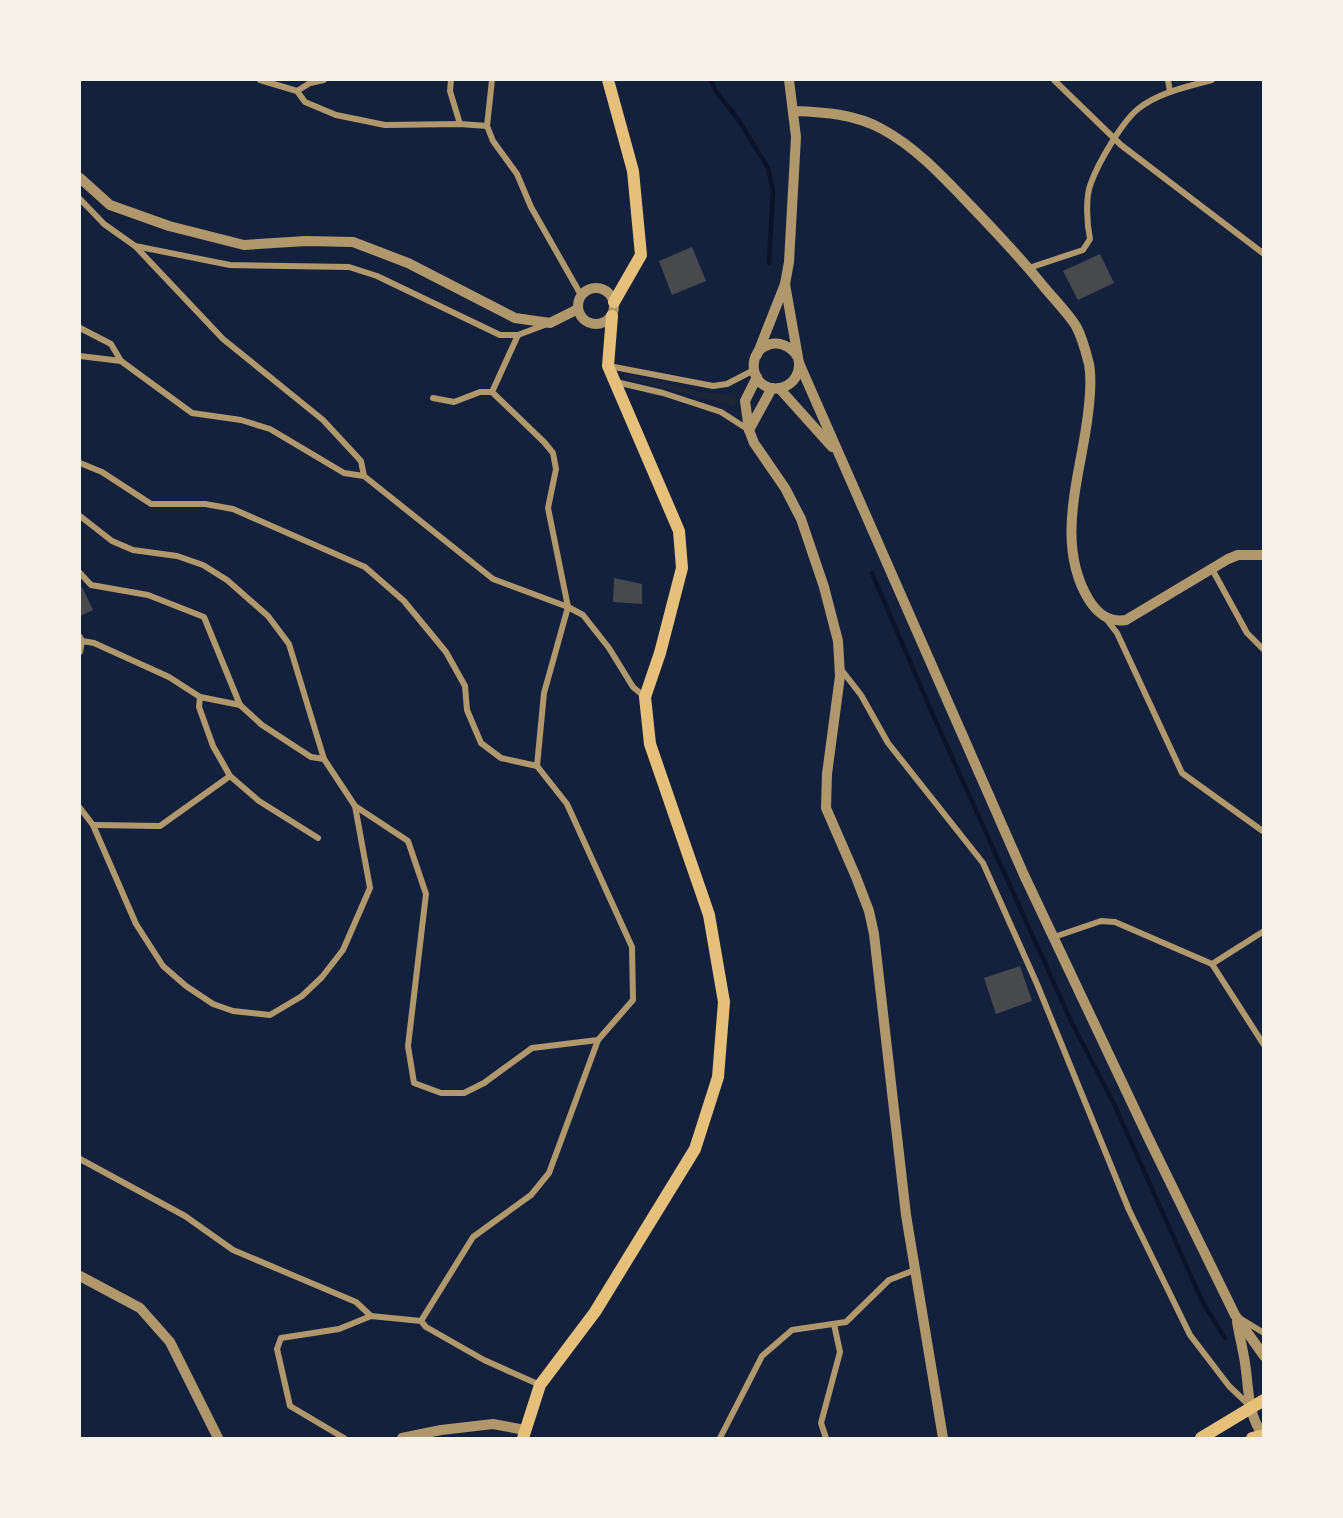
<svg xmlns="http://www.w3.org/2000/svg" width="1343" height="1518" viewBox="0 0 1343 1518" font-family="'Asap Condensed',sans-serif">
	<rect width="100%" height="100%" fill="#14213d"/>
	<!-- green -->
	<polygon fill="#1d2539" points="624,374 703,392 736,396 735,406 624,378"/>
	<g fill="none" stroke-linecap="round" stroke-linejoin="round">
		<!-- stream -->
		<g stroke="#0b132b" stroke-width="4.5">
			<polyline points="711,80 715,90 738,119 768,168 773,191 769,263"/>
			<polyline points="872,573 933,715 1071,1021 1115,1106 1203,1303 1225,1338"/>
		</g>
	</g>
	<!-- building -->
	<g fill="#48494c">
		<polygon points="692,247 706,281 672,295 659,261"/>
		<polygon points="1100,254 1114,283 1078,300 1063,271"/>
		<polygon points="614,578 642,584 642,604 613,602"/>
		<polygon points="82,587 93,610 80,616 80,589"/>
		<polygon points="1020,966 1032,1001 996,1014 984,978"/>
	</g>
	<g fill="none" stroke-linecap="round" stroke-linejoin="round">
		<!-- minor -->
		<g stroke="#b1986c" stroke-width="6">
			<polyline points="260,80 297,91 305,102 336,115 385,125 460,124 487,126"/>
			<polyline points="451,80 450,91 460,124"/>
			<polyline points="492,80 487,126 493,141 517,174 531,207 581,295"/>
			<polyline points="1054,80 1121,145 1264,254"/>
			<polyline points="1168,80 1170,92"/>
			<polyline points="297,91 310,83 324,80"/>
			<polyline points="80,199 104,224 135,246 230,265 349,267 377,276 500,335 518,335 547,324"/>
			<polyline points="136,247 223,339 323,420 361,461 364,476"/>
			<path d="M1029,268l54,-18 7,-11c-3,-15 -5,-42 1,-56 7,-20 31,-61 47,-74 19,-16 51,-23 74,-29"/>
			<polyline points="80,328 111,344 121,361 192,413 241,420 270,429 344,473 364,476 493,579 568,607 583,615 609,648 633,687 645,697"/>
			<polyline points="518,335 492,392 544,442 553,453 556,469 548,508 568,607 544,693 537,766"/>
			<polyline points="80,356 121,361"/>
			<polyline points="609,366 713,386 727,384 754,370"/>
			<polyline points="616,382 663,393 721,412 749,430"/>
			<polyline points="433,398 454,402 480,392 492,392"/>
			<polyline points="80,463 102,472 151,504 205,504 233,509 365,567 404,601 446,652 465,686 467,710 481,743 501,758 537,766 567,804 632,947 633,1000 598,1040 549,1173 531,1195 473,1237 421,1321"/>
			<polyline points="80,516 112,541 133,550 177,556 203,565 227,580 268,616 289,644 324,759 355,806 370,888 343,950 322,977 302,996 270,1015 233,1011 213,1004 186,986 163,966 136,924 93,825 80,808"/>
			<polyline points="1212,569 1247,633 1264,650"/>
			<polyline points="80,573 91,585 148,595 204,617 240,705 262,725 311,757 324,759"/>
			<polyline points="1107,620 1117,633 1182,773 1264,832"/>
			<polyline points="80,637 82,641 80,652"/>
			<polyline points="82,641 94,643 169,677 200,697 240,705"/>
			<polyline points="840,668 861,695 888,743 983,863 1037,984 1129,1210 1190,1335 1229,1386 1250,1406"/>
			<polyline points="200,697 199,707 213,746 230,776 259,801 318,838"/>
			<polyline points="355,806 408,841 426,894 408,1046 414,1083 441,1093 464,1093 484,1083 532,1048 598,1040"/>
			<polyline points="93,825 160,826 230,776"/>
			<polyline points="1054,937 1101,921 1115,922 1212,964 1264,1045"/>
			<polyline points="1212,964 1264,931"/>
			<polyline points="80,1159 185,1216 233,1250 356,1302 371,1316"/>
			<polyline points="1241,1319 1264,1333"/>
			<polyline points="344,1438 290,1406 277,1349 281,1338 339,1329 371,1316 421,1321 426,1327 484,1360 540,1385"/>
			<polyline points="720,1438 762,1356 792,1330 846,1322 889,1280 915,1270"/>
			<polyline points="826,1438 821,1423 840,1352 834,1324"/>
		</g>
		<!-- tertiary -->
		<g stroke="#b1986c" stroke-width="10">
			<path d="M794,111c30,1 61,3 88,18 35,19 62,49 89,77 25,26 50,52 73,81 10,12 23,25 32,39 6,11 10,26 13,38 3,16 1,34 -1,50 -7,61 -34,129 1,186 9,14 20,23 37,20l102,-61 10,-4h26"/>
			<polyline points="80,178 110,205 169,226 244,245 306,241 353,242 408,263 515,318 550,323 578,309"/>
			<path d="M785,284l14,79c1,30 -40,35 -45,7 -4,-27 29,-36 43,-14"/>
			<circle cx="596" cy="306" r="18"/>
			<polyline points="757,355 785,284 789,262 796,137 789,80"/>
			<polyline points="799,363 1024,875 1147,1135 1235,1315 1264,1356"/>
			<polyline points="757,377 745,401 749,430 754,443 785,488 801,519 824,587 838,641 840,676 827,774 826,808 856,877 869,911 874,934 906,1215 943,1438"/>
			<polyline points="779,388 832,447"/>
			<polyline points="749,430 772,388"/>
			<polyline points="80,1276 140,1308 170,1342 218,1438"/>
			<path d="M1237,1321c2,14 6,28 8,42 4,25 2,51 18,72"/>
			<polyline points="402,1438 441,1430 493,1424 525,1430"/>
		</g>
		<!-- secondary -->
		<g stroke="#e5c07b" stroke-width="12">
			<polyline points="608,80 633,171 641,255 614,302"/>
			<polyline points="523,1438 540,1385 595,1312 695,1149 718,1077 724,1002 709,915 650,744 645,697 660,653 682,568 679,531 608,366 612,316"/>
			<polyline points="1201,1438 1264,1400"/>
			<polyline points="1252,1438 1264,1435"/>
		</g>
	</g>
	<!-- border -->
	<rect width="1343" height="1518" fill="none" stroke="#f6f1e7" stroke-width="162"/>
</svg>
